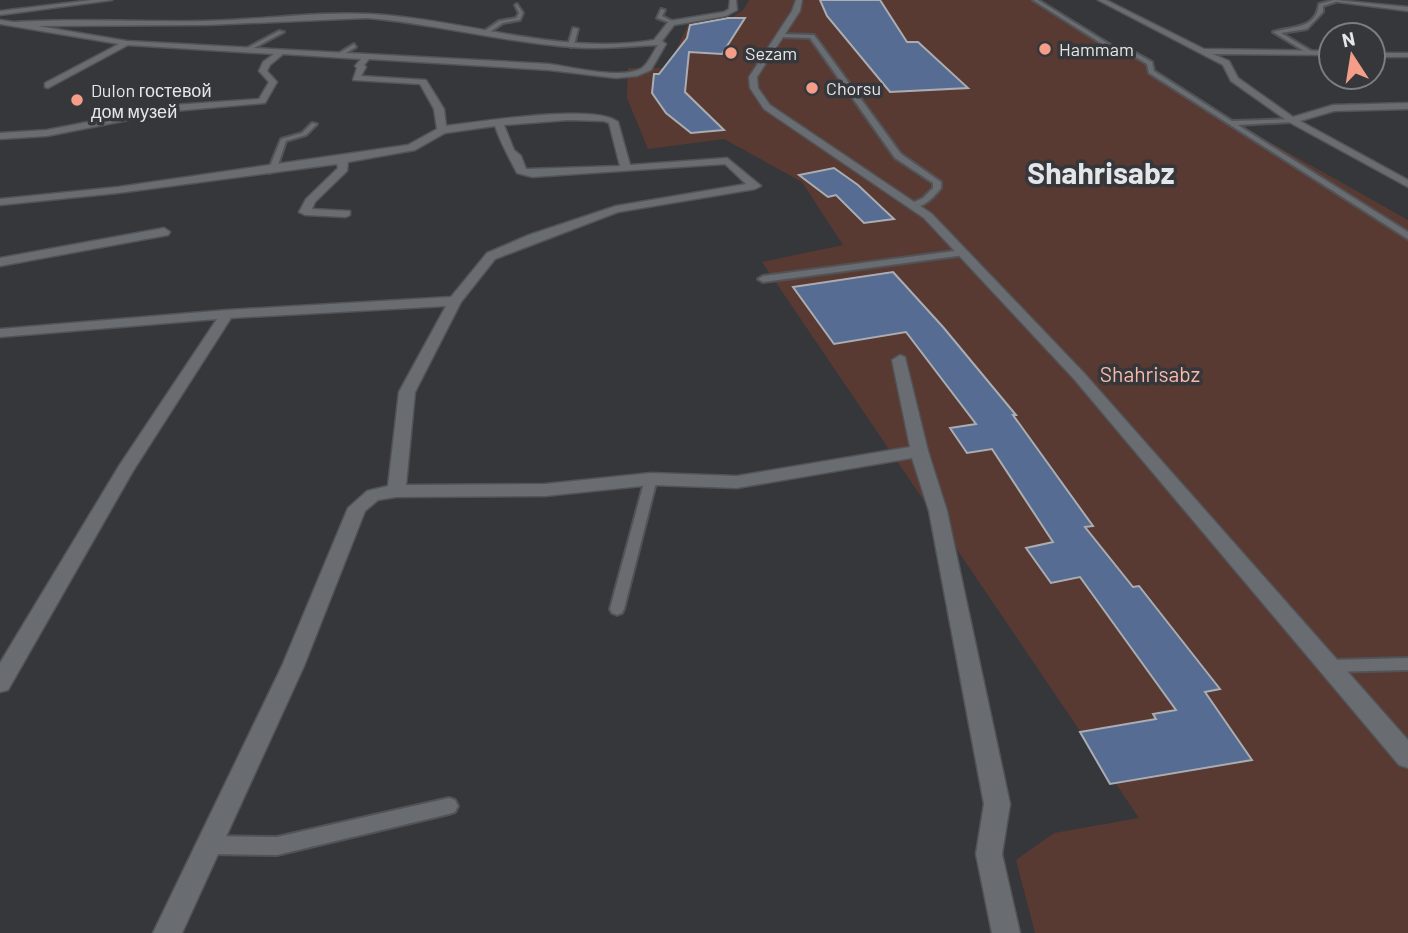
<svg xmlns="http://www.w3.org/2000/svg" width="1408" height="933" viewBox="0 0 1408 933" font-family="Barlow,sans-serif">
	<rect width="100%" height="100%" fill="#35373b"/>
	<!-- green -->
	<polygon fill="#583a33" points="749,0 1032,0 1109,49 1133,56 1144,61 1148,67 1147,73 1408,220 1408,933 1035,933 1016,860 1054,833 1139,818 762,262 843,245 802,182 724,139 648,149 627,98 628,68 668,68 690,20 731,18 744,9"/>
	<!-- building -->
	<g fill="#566c92" stroke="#aaadb1" stroke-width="2">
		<polygon points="820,0 880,0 907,42 918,42 968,88 890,92 827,16"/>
		<polygon points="728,18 745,18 722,54 689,52 685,92 724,130 691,133 666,113 652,93 654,74 659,74 687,38 690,25"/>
		<polygon points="834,168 858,185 894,219 864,223 836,195 828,197 799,175"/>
		<polygon points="893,272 943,327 1016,415 1013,415 1093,526 1085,527 1133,587 1139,586 1220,689 1205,692 1252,760 1110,784 1080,732 1156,719 1153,714 1176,710 1080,577 1051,583 1026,548 1053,542 992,449 967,453 950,428 976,424 906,332 834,344 793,287"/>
	</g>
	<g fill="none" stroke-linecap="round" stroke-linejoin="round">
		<!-- lane casing -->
		<g stroke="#515356" stroke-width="4">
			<g id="lane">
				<polygon points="1033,0 1038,0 1114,47 1136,53 1152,62 1154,71 1232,121 1294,119 1294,121 1292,122 1238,125 1408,232 1408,239 1149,73 1147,64 1132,55 1110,49"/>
				<path d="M1334,0h7l-18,6v6l-16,17 -26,4 32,19v2h-4l-36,-22c18,-6 43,-2 46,-28z"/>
				<polygon points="517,4 523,13 520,20 503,23 487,34 483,34 483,32 499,21 516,18 519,13 515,5"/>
				<polygon points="661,9 665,10 662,16 674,22 674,24 657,18"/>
				<polygon points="573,28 578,29 574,45 571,47 568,45"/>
				<polygon points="279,31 284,32 252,49 247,48"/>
				<path d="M779,34l35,1 87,119 40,28v6c-8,10 -17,20 -31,20v-4l13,-6 10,-10v-5l-38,-25 -85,-120 -29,-1z"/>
				<polygon points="354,44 356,47 341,56 336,55"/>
				<polygon points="312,123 317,124 306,135 286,141 276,171 269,173 268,171 281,139 302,133"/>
				<polygon points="962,250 965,251 965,255 763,282 758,279 763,276"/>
				<polygon points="651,475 657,479 624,609 622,613 617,615 612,613 610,609 645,479"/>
				<polygon points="1408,658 1408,670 1330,672 1325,671 1322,666 1325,661 1330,660"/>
				<polygon points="449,798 455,800 458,806 455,812 449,814 277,855 209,854 203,851 200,845 203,839 209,836 277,837"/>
			</g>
		</g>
		<!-- street casing -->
		<g stroke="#515356" stroke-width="3">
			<g id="street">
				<polygon points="92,0 112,0 0,15 0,11"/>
				<path d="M730,0h6l1,10 -11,6 -52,9 -12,16 4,3 -15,26 -14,6 -21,2 -67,-8 -180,-11 -5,6 2,2 -5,9 65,4 18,29 2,17c32,-4 150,-23 172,-4l12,43 97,-7 34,28 -6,3 -137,23 -123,47 -34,43 -46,90 -9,93 139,-1 106,-11 86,3 173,-29 -18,-87 8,-5 5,2 23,94 19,60 63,293 -8,50 18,79h-28l-16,-79 8,-50 -55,-293 -17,-53 -175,30 -86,-3 -106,11 -149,1 -18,3 -13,11 -61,155 -122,267h-29l129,-267 66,-158 19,-17 21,-5 11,-94 47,-86 -215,12 -98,153 -125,219 -8,2v-29l119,-197 98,-147 -217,18v-8l227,-19 224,-13 36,-44 42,-18 87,-29 130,-22 -21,-20 -193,13 -15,-4c-8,-16 -16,-29 -22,-47l-50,7 -30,17 -67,12 -1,9 -32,31 -3,7 38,2v4l-4,2 -41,-2 -6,-3 7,-13 32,-31 -1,-4 -219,29 -118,12v-6l118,-12 290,-42 29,-16 -3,-20 -14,-25 -67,-4 4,-12 -2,-2 6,-7 -78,-5 -13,11 -3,6 10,11 -12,21 -91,8 -127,25 -47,3v-6l47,-3 127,-25 85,-6 10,-17 -10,-11 4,-9 11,-8 -146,-9 -80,43 -3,-1v-4l74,-39 -119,-20v-4l14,2c63,-4 128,0 191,-1 55,-1 110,-10 165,-7 94,5 190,42 284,26l15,-19 55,-9 5,-3zM367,18c69,6 136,24 204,29 29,3 58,-1 87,-2 -5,7 -9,18 -16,23 -19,12 -71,-1 -93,-4l-422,-23 -89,-15 168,-1zM568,120l36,1 5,2 11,43 -94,3 -5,-13 -7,-6 -10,-25z"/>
				<polygon points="796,0 802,0 800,11 757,77 758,88 770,105 932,214 1084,373 1408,740 1408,768 1399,765 1074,379 924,218 764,109 750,88 749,77 792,11"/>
				<polygon points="1098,0 1106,0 1204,49 1331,51 1331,55 1213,54 1229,61 1238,78 1293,117 1333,105 1408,103 1408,109 1334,111 1300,121 1408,180 1408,187 1289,122 1231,81 1223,65"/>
				<polygon points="1335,0 1408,7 1408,11 1338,2"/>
				<rect x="1373" y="53" width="35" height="4"/>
				<polygon points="164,228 170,232 168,235 0,266 0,258"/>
			</g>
		</g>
		<!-- lane -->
		<use href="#lane" fill="#696c70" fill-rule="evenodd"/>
		<!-- street -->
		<use href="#street" fill="#696c70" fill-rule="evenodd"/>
	</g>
	<!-- markers -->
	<g fill="#f49e8a" stroke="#35373b" stroke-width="2.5">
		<circle cx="1045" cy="49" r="7"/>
		<circle cx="731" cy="53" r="7"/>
		<circle cx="812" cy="88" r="7"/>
		<circle cx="77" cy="100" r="7"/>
	</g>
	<g text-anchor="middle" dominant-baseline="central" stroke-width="7" stroke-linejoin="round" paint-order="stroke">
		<!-- far-poi labels -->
		<g font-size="18" fill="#e5e6e9" stroke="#35373b" text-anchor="start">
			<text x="1059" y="49">Hammam</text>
			<text x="745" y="53">Sezam</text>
			<text x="826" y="88">Chorsu</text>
			<text x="91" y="90">Dulon гостевой<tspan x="91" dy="21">дом музей</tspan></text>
		</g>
		<!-- park labels -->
		<g font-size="21" fill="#f9baab" stroke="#35373b">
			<text x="1150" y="373">Shahrisabz</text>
		</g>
		<!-- far-town labels -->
		<g font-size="30" font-weight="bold" fill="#e5e6e9" stroke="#35373b">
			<text x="1101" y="172">Shahrisabz</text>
		</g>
	</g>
	<!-- north arrow -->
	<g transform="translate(1352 56) rotate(348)"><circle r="33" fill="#35373b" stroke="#7b7d81" stroke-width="2"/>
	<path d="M0-5L12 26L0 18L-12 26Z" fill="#f49e8a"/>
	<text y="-10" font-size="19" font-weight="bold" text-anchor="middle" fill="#e5e6e9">N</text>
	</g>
</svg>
